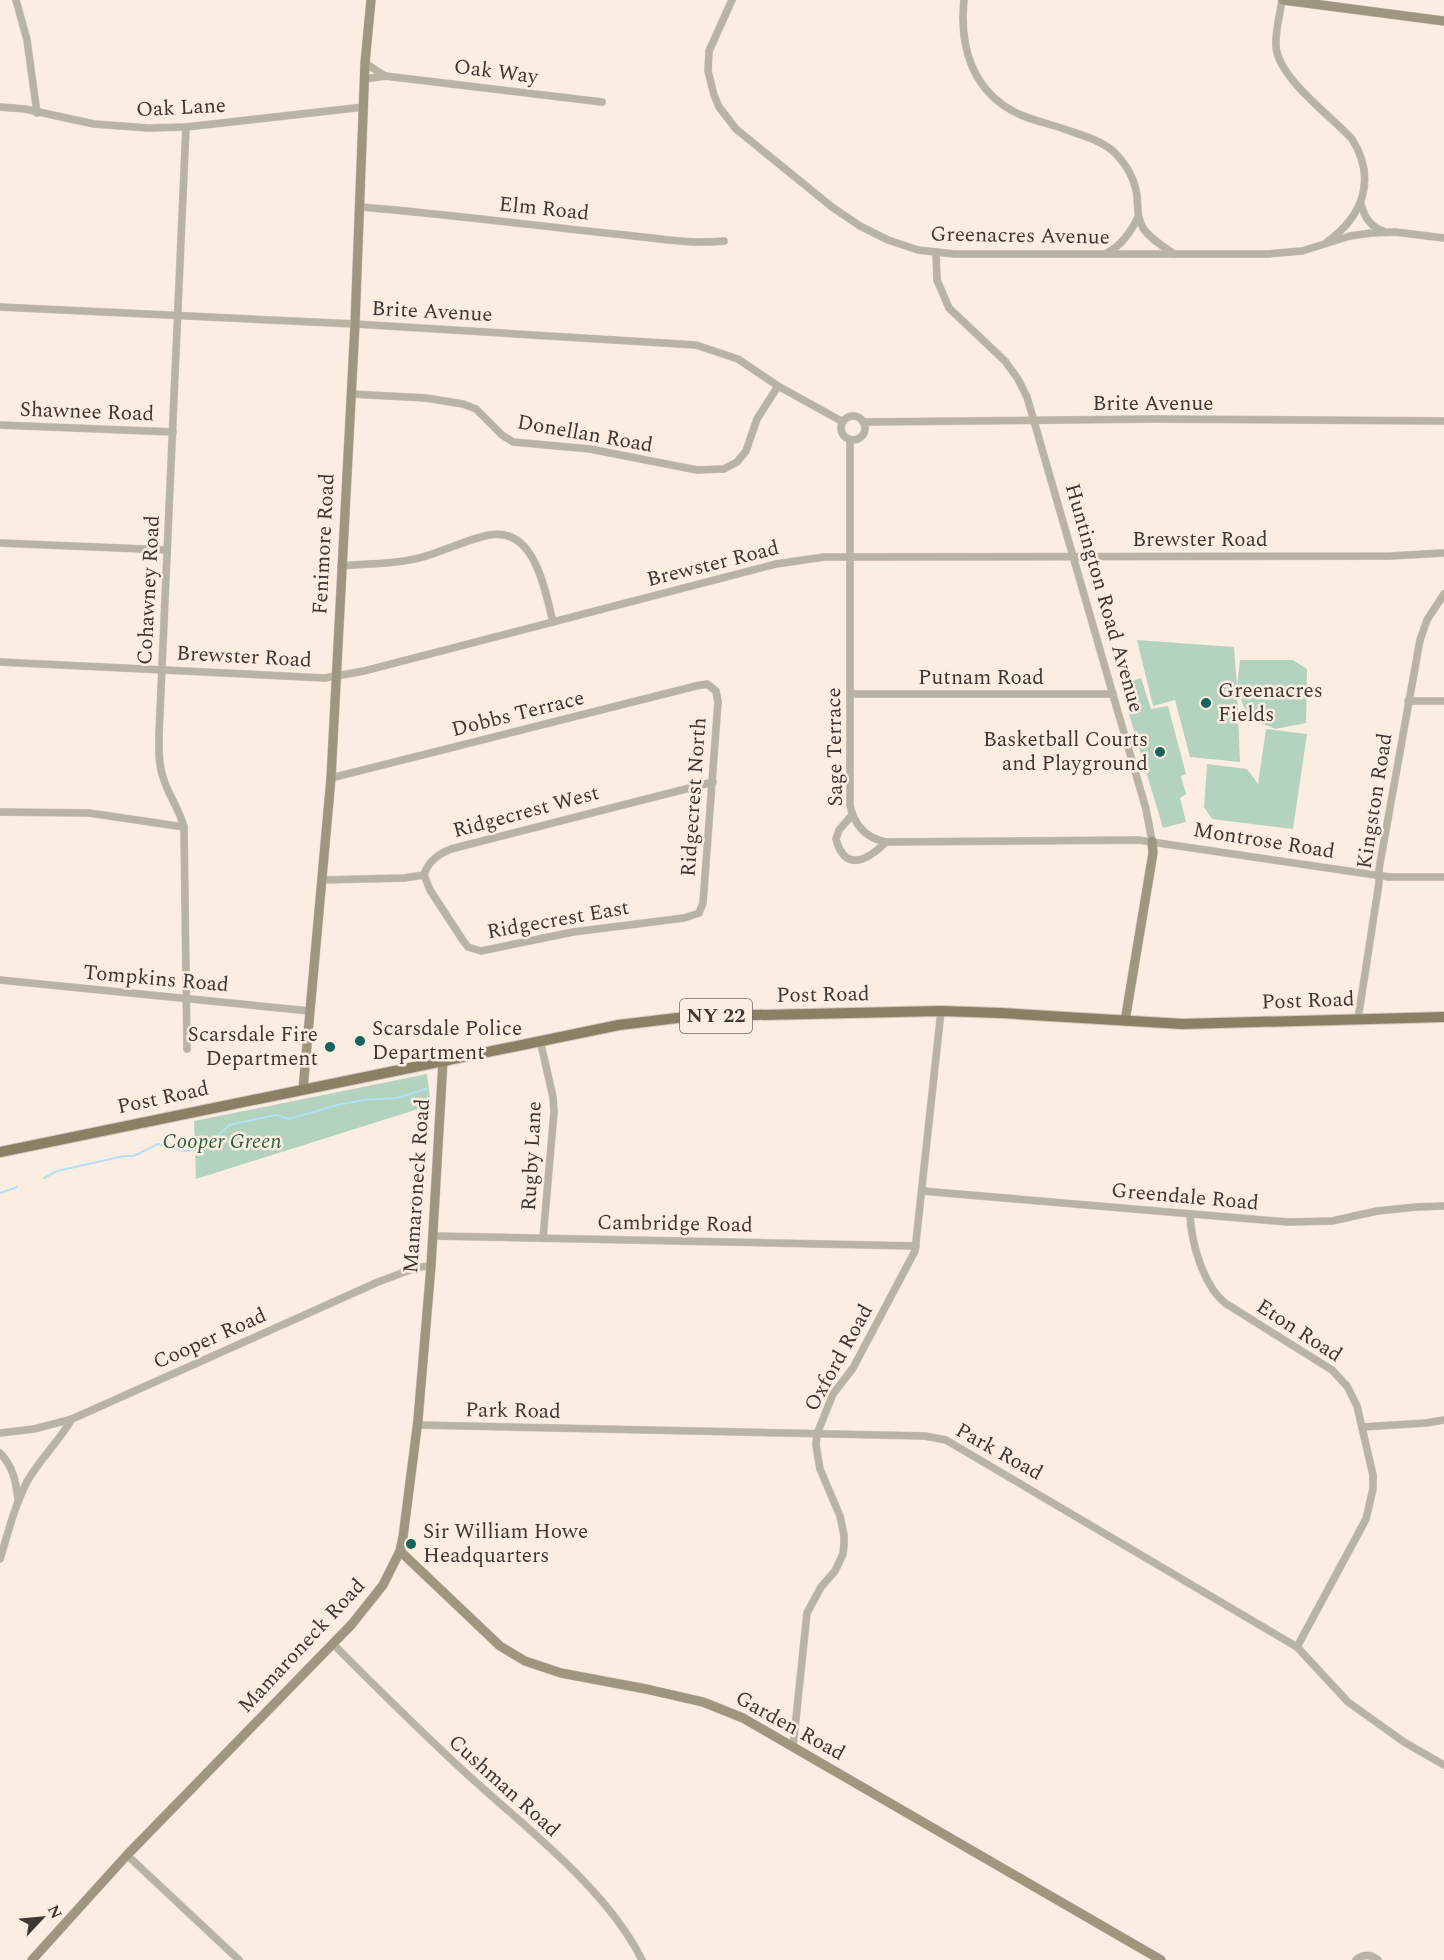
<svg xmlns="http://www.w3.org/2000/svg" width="1444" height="1960" viewBox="0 0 1444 1960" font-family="Spectral,serif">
	<rect width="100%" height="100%" fill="#fcede3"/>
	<!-- green -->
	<g fill="#b3d3bf">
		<polygon points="1137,640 1234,647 1237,687 1240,660 1293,660 1307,669 1306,723 1275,729 1248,717 1237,690 1240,762 1190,757 1175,700 1153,706"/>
		<polygon points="1141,678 1151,709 1168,706 1186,774 1181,776 1186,794 1180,798 1186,822 1163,828 1120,684"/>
		<polygon points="1266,729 1307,734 1293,829 1212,819 1204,807 1207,764 1247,769 1258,784"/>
		<polygon points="427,1074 431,1105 196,1179 194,1121"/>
	</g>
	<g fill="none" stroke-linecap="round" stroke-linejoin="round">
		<!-- stream -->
		<g stroke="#b5e0f4" stroke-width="2">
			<polyline points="44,1178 57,1171 124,1156 134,1156 158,1144 184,1151 204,1149 229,1125 276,1115 289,1119 337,1105 364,1100 397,1098 426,1089"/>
			<polyline points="0,1193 17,1187"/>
		</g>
		<!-- street casing -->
		<g stroke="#d6c9c0" stroke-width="8">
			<g id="street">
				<polyline points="16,0 27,40 37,113"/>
				<polyline points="732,0 709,51 708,71 714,95 719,107 736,129 832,207 860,226 888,240 918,250 954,254 1268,254 1302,251 1350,236 1371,233 1395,232 1444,238"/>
				<path d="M964,0c-5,48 9,94 57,115 14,6 29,9 43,14 17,6 37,11 50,23 12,12 21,28 23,44 1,12 0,21 6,32 7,11 20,18 31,26"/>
				<path d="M1282,0c-2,15 -7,31 -6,46 2,32 54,69 76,93 25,40 11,77 -25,103"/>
				<polyline points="365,63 385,76"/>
				<polyline points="365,79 385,76 602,102"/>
				<polyline points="0,107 25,109 94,124 148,128 186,127 364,107"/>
				<path d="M186,127l-27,607c0,14 -1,29 4,43 5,18 16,31 21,50l3,222"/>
				<path d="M1361,204c3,12 10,23 22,27"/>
				<path d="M361,207c85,7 169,18 254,27 35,3 74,11 109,7"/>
				<polyline points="936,252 937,280 949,308 1005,361 1018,379 1027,397 1146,809 1152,841"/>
				<path d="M1107,253c15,-8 24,-21 31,-36"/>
				<polyline points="0,307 355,324 696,345 738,359 778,386 843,422"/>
				<polyline points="351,394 426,398 463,404 476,409 502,435 513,442 590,449 697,470 724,469 737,462 746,451 757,419 778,386"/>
				<circle cx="853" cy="428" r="12"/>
				<polyline points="863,422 1154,419 1444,421"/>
				<polyline points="0,425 173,432"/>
				<path d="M850,440v365c4,20 16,33 36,37l252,-2 251,37h55"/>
				<polyline points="0,543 167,550"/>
				<path d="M341,566c26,-3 52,-1 78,-8 23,-6 46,-18 70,-23 46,-9 56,56 64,87"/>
				<polyline points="0,662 325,678 364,671 776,564 824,557 1391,556 1444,553"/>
				<polyline points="850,694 1113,694"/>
				<polyline points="1408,701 1444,701"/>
				<polyline points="331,778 696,686 707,684 716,691 718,702 703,903 699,913 684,918 573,932 481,951 468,947 462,939 430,890 424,875"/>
				<polyline points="0,812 89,813 184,827"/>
				<path d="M852,815l-13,15 -3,9c9,34 32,21 50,3"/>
				<path d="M424,875c4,-14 14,-21 27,-26l262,-67"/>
				<polyline points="322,880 404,878 424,875"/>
				<polyline points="0,980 310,1011"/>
				<polyline points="1358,1019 1379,883 1379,869 1420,640 1427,620 1444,594"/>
				<polyline points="540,1040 553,1097 554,1112 543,1238"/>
				<polyline points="922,1191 1288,1222 1332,1221 1377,1211 1416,1207 1444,1206"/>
				<path d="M1190,1214c1,28 13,71 35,89l107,67 15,16 10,20 16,69v14l-7,30 -8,15 -61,113"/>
				<polyline points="433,1236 916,1246"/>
				<polyline points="418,1425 925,1436 946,1440 1297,1647 1348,1702 1404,1742 1444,1765"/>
				<polyline points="1362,1427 1426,1423 1444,1420"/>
				<polyline points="0,1433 34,1429 72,1419 378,1282 418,1267 431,1266"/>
				<path d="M0,1453c13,13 16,29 18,46"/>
				<path d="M0,1559c8,-26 15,-55 28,-79 13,-22 31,-39 44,-61"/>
				<path d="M334,1645c44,44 88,88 134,130 58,53 139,114 174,185"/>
				<polyline points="793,1747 807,1613 821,1587 835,1571 843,1554 844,1545 844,1535 840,1516 820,1469 816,1445 817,1434 833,1394 853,1368 915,1251 941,1011"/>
				<polyline points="127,1855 239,1960"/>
				<path d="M1356,1960c7,-6 15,-6 22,0"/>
			</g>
		</g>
		<!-- secondary casing -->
		<g stroke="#d6c9c0" stroke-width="10">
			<g id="secondary">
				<polyline points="1283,0 1444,21"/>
				<polyline points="1125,1021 1153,853 1152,841"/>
				<polyline points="303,1089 331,778 355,324 365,63 371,0"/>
				<polyline points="400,1551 500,1646 525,1661 561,1673 646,1689 703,1702 743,1718 1161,1960"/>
				<polyline points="32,1960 127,1855 352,1624 383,1585 400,1551 403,1537 418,1420 431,1266 443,1061"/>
			</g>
		</g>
		<!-- primary casing -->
		<g stroke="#d6c9c0" stroke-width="12">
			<polyline id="primary" points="0,1152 619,1025 677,1018 712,1016 941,1011 1001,1013 1182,1024 1444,1017"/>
		</g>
		<!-- street -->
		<use href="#street" stroke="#b9b3a3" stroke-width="7"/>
		<!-- secondary -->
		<use href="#secondary" stroke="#9e967e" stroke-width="9"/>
		<!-- primary -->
		<use href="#primary" stroke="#8b8063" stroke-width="10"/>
	</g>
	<!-- markers -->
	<g fill="#17635d" stroke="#fcede3" stroke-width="2">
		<circle cx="1206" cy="703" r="6"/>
		<circle cx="1160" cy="752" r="6"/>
		<circle cx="360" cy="1041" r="6"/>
		<circle cx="330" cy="1047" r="6"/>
		<circle cx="411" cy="1544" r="6"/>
	</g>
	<g text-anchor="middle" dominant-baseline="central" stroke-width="5" stroke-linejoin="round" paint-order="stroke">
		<!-- shield labels -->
		<rect fill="#fcede3" stroke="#766e68" stroke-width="1.5" x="680" y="999" width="72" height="34" rx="4.5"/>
		<g font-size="20" font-weight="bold" fill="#3d3834">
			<text x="716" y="1016">NY 22</text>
		</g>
		<!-- street labels -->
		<g font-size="21" fill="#3d3834" stroke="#fcede3">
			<text transform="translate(496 72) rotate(7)">Oak Way</text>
			<text transform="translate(181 108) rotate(-3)">Oak Lane</text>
			<text transform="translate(544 209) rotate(6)">Elm Road</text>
			<text transform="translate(1020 236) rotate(1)">Greenacres Avenue</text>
			<text transform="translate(432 312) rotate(3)">Brite Avenue</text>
			<text x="1153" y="404">Brite Avenue</text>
			<text transform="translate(87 412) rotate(2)">Shawnee Road</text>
			<text transform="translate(585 434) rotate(10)">Donellan Road</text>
			<text x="1200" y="540">Brewster Road</text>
			<text transform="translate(324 544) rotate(-87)">Fenimore Road</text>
			<text transform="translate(713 564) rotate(-14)">Brewster Road</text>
			<text transform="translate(149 590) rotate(-87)">Cohawney Road</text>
			<text transform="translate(1104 598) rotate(74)">Huntington Road Avenue</text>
			<text transform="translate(244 657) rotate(3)">Brewster Road</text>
			<text x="981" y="678">Putnam Road</text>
			<text transform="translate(518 714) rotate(-14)">Dobbs Terrace</text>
			<text transform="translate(835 747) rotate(-91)">Sage Terrace</text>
			<text transform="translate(694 797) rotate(-86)">Ridgecrest North</text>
			<text transform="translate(1375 801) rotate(-81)">Kingston Road</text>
			<text transform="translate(526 812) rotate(-15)">Ridgecrest West</text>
			<text transform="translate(1264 841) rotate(9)">Montrose Road</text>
			<text transform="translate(558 920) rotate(-10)">Ridgecrest East</text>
			<text transform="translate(156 979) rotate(5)">Tompkins Road</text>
			<text transform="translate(823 995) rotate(-1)">Post Road</text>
			<text transform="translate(1308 1001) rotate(-2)">Post Road</text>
			<text transform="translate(163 1098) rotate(-12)">Post Road</text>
			<text transform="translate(532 1156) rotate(-87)">Rugby Lane</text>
			<text transform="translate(417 1186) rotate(-86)">Mamaroneck Road</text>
			<text transform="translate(1185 1197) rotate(5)">Greendale Road</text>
			<text transform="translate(675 1224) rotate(1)">Cambridge Road</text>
			<text transform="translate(1299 1331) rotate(33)">Eton Road</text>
			<text transform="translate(210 1339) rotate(-24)">Cooper Road</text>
			<text transform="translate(839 1358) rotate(-61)">Oxford Road</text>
			<text transform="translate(513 1411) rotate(1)">Park Road</text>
			<text transform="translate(999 1452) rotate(29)">Park Road</text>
			<text transform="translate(302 1646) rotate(-47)">Mamaroneck Road</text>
			<text transform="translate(790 1726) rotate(29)">Garden Road</text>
			<text transform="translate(504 1786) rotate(42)">Cushman Road</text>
		</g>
		<!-- poi labels -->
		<g font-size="21" fill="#3d3834" stroke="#fcede3" text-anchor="start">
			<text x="1218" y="691">Greenacres<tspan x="1218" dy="24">Fields</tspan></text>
			<text x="1148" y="740" text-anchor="end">Basketball Courts<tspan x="1148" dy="24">and Playground</tspan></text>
			<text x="372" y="1029">Scarsdale Police<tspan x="372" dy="24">Department</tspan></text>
			<text x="318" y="1035" text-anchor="end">Scarsdale Fire<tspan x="318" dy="24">Department</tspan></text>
			<text x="423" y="1532">Sir William Howe<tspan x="423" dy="24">Headquarters</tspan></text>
		</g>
		<!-- park labels -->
		<g font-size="21" font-style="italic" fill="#256242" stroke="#fcede3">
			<text x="222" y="1142">Cooper Green</text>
		</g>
	</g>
	<!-- north arrow -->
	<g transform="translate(42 1918) rotate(64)" stroke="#fcede3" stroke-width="4.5" paint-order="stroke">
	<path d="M0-4.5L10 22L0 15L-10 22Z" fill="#3d3834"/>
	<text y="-9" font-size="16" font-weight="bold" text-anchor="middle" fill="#3d3834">N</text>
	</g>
</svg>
